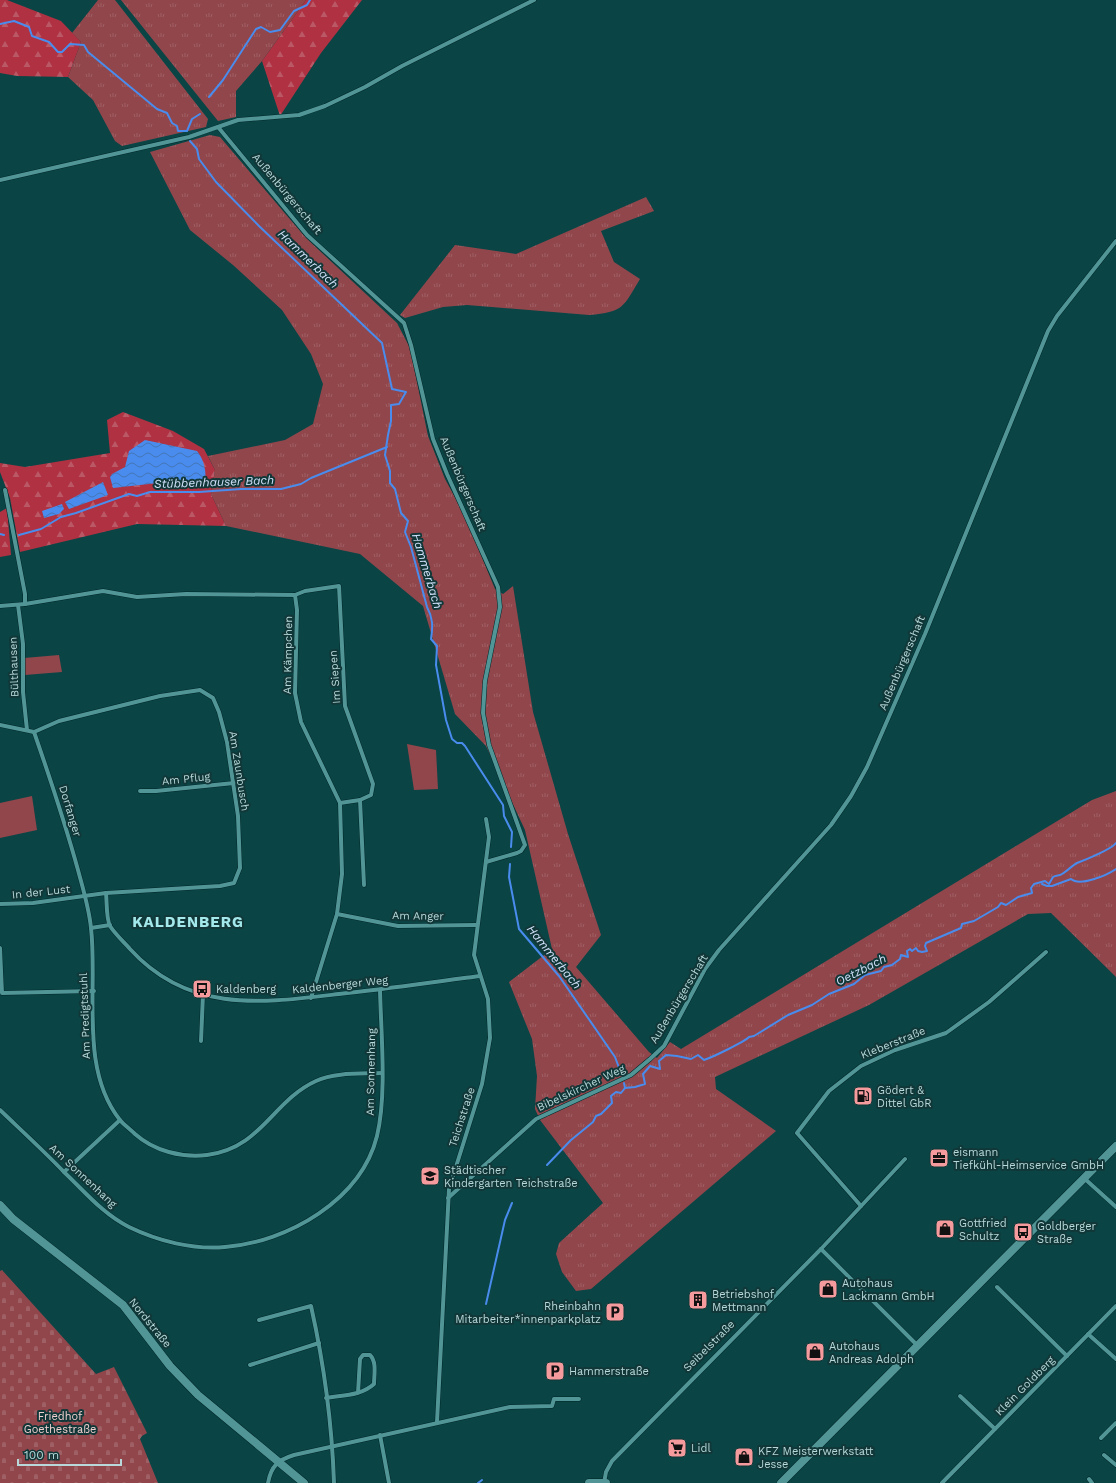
<svg xmlns="http://www.w3.org/2000/svg" width="1116" height="1483" viewBox="0 0 1116 1483" font-family="'Work Sans',sans-serif">
	<defs>
		<pattern id="grass-tufts" width="24" height="20" patternUnits="userSpaceOnUse"><rect width="24" height="20" fill="#91464b"/><path d="M3 7l-1-3M5 7V3M7 7l1-3M15 17l-1-3M17 17v-4M19 17l1-3" fill="none" stroke="#9e6064"/></pattern>
		<pattern id="forest-firs" width="22" height="20" patternUnits="userSpaceOnUse"><rect width="22" height="20" fill="#af3142"/><path d="M5 1l3.5 6h-7zM16 11l3.5 6h-7z" fill="#bb5866"/></pattern>
		<pattern id="cemetery-stones" width="16" height="16" patternUnits="userSpaceOnUse"><rect width="16" height="16" fill="#91464b"/><path d="M2 7V4a2 2 0 0 1 4 0v3zM10 15v-3a2 2 0 0 1 4 0v3z" fill="#9e6064"/></pattern>
		<pattern id="water-waves" width="16" height="10" patternUnits="userSpaceOnUse"><rect width="16" height="10" fill="#498ced"/><path d="M0 5q4-4 8 0t8 0" fill="none" stroke="#4476b9"/></pattern>
	</defs>
	<rect width="100%" height="100%" fill="#0a4445"/>
	<!-- grass -->
	<g fill="url(#grass-tufts)">
		<polygon points="98,0 115,0 208,119 206,127 122,146 115,141 93,100 68,77 81,42 72,33"/>
		<polygon points="121,0 306,0 262,61 236,91 236,117 218,121"/>
		<polygon points="210,135 220,137 306,238 397,323 410,348 428,436 445,479 463,512 495,589 503,594 513,586 533,712 568,834 601,935 576,967 649,1052 657,1058 670,1042 681,1049 1092,800 1116,791 1116,977 1051,913 1028,914 869,1005 715,1077 716,1089 776,1131 591,1289 576,1291 562,1272 556,1254 559,1243 603,1203 540,1120 535,1109 537,1076 532,1039 509,982 552,949 525,830 486,746 455,714 423,606 360,554 226,526 211,494 215,470 208,456 285,440 313,424 323,384 311,354 282,310 233,265 190,230 150,152"/>
		<path d="M646,197l8,14 -53,20 13,31 26,17c-17,28 -16,33 -51,36l-122,-10 -24,2 -38,11 -5,-3 55,-70 61,9z"/>
	</g>
	<!-- forest -->
	<g fill="url(#forest-firs)">
		<polygon points="0,0 7,0 61,21 81,42 68,77 17,76 0,73"/>
		<polygon points="306,0 362,0 321,53 280,116 262,61"/>
		<polygon points="123,412 173,431 204,449 215,470 211,494 226,526 137,524 20,552 10,498 0,472 0,463 25,467 110,453 107,420"/>
		<polygon points="7,508 11,555 0,557 0,512"/>
	</g>
	<!-- cemetery -->
	<polygon fill="url(#cemetery-stones)" points="2,1270 96,1374 114,1367 147,1433 142,1436 140,1439 158,1483 0,1483 0,1271"/>
	<!-- park -->
	<g fill="#91464b">
		<polygon points="59,655 62,672 25,675 24,658"/>
		<polygon points="407,744 436,750 438,789 414,790"/>
		<polygon points="32,796 37,830 0,838 0,803"/>
	</g>
	<!-- water -->
	<g fill="url(#water-waves)">
		<path d="M145,440l52,11c7,8 10,22 8,33l-4,2 -34,-4 -54,6 -3,-11 2,-3 13,-7 4,-16z"/>
		<polygon points="103,482 108,495 69,509 65,502"/>
		<polygon points="62,504 64,509 59,514 44,518 42,511"/>
	</g>
	<g fill="none" stroke-linecap="round" stroke-linejoin="round">
		<!-- stream -->
		<g stroke="#498ced" stroke-width="2">
			<polyline points="0,24 14,21 29,27 32,36 49,42 58,52 62,52 70,44 84,45 88,52 157,109 167,113 172,123 177,126 178,131 187,131 192,119 200,114"/>
			<polyline points="209,97 223,80 256,29 261,27 270,32 280,30 294,11 307,5 310,0"/>
			<path d="M190,141l7,8 2,10 17,23 43,44 123,117 10,46 14,3 -7,12 -8,1v16l-3,14 -3,20 5,16v12l5,6 6,24 7,8 -3,11 6,15 16,60c6,11 6,19 4,32l6,7 -1,19 10,55 6,19 5,4h5l3,3 38,59 1,11 8,16 -1,15"/>
			<polyline points="0,534 4,535"/>
			<polyline points="19,535 41,529 61,517 76,513 129,494 137,496 150,492 199,492 241,489 281,489 301,484 311,478 387,447"/>
			<polyline points="510,864 509,877 519,929 559,976 615,1057 621,1073"/>
			<path d="M1042,884l5,2h5l19,-7c9,8 36,-4 45,-10"/>
			<path d="M625,1088l10,-1 10,-3 -2,-10 7,-8 10,3 -1,-8 7,-6 11,1 14,3 7,-4 6,5c9,-3 40,-18 45,-23l5,-1 34,-21 24,-10 17,-11 25,-10 11,-9 16,-4 3,-4 8,-2 8,-6 1,-4 7,2 -1,-6 3,-2 2,2 4,-3 2,3 4,1 5,-1 -2,-5 1,-3 35,-15 1,-4 12,-3 24,-14 3,-4 5,2 12,-8 14,-4 -1,-5 3,-4 11,-3 4,3 4,-7c3,-2 7,-1 9,-3 5,-3 11,-9 15,-11 8,-3 35,-14 39,-20"/>
			<polyline points="547,1165 571,1140 593,1122 596,1116 601,1114 612,1103 611,1096 616,1092 621,1093 625,1088 624,1083"/>
			<polyline points="486,1304 505,1220 512,1203"/>
			<polyline points="478,1483 482,1480"/>
		</g>
		<!-- minor casing -->
		<g stroke="#012829" stroke-width="5">
			<g id="minor">
				<polyline points="218,127 307,235 404,323 411,345 433,439 447,474 498,587 500,607 485,681 483,713 489,745 525,845 521,851 517,853 486,862"/>
				<polyline points="0,180 189,137 238,120 299,115 325,106 365,87 402,66 534,0"/>
				<polyline points="5,490 25,594 25,604"/>
				<polyline points="295,595 297,610 295,693 301,722 340,803 342,874 337,914 311,998"/>
				<polyline points="295,595 305,591 339,586 345,706 373,784 371,795 360,800 340,803"/>
				<polyline points="18,605 23,644 23,692 27,730"/>
				<polyline points="0,606 25,604 103,591 137,597 186,594 295,595"/>
				<polyline points="0,725 34,732"/>
				<path d="M34,732c16,46 31,91 44,138 5,19 11,38 13,58 7,61 -12,141 29,192 4,5 10,9 15,14 19,17 47,24 72,21 55,-7 65,-54 109,-74 19,-9 45,-7 66,-8"/>
				<polyline points="140,791 156,791 234,783"/>
				<polyline points="360,800 364,885"/>
				<path d="M106,893c1,9 0,25 4,33 5,8 14,16 20,23 59,65 132,54 209,45 47,-5 94,-12 141,-18"/>
				<polyline points="0,904 33,903 106,893 220,886 234,883 240,868 238,816 227,742 219,712 213,698 200,690 160,696 59,721 34,732"/>
				<polyline points="337,914 398,926 476,925"/>
				<polyline points="91,928 110,925"/>
				<polyline points="0,948 2,993 94,991"/>
				<polyline points="201,1041 203,994"/>
				<path d="M0,1110c22,21 44,41 65,63 20,19 38,41 64,54 29,14 64,23 96,20 63,-5 136,-47 152,-111 10,-42 4,-102 3,-146"/>
				<polyline points="64,1172 120,1120"/>
				<polyline points="1085,1179 1116,1207"/>
				<polyline points="448,1198 536,1119 631,1075 650,1059 664,1046 705,969 719,950 831,825 851,796 867,767 925,634 1048,331 1057,316 1116,241"/>
				<polyline points="861,1206 797,1133 829,1091 861,1066 895,1050 946,1033 989,1002 1046,952"/>
				<polyline points="821,1249 917,1345"/>
				<polyline points="997,1287 1067,1356"/>
				<path d="M259,1320l52,-14c13,58 21,118 23,177"/>
				<polyline points="1088,1334 1116,1359"/>
				<polyline points="250,1365 319,1343"/>
				<polyline points="960,1396 995,1429"/>
				<path d="M326,1398c16,-3 35,-2 48,-14 0,-9 3,-22 -4,-29h-7l-3,4 -2,34"/>
				<polyline points="437,1422 449,1189 482,1084 490,1038 488,999 474,955 489,837 486,819"/>
				<polyline points="380,1435 389,1483"/>
				<polyline points="1101,1438 1116,1423"/>
				<polyline points="1104,1455 1116,1465"/>
				<polyline points="1089,1479 1092,1483"/>
				<path d="M268,1483c3,-17 10,-23 26,-28l216,-48 42,-1 2,-7h25"/>
				<polyline points="604,1483 606,1472 612,1461 821,1249 905,1159"/>
				<polyline points="942,1483 1116,1306"/>
			</g>
		</g>
		<!-- secondary casing -->
		<g stroke="#012829" stroke-width="9">
			<g id="secondary">
				<polyline points="0,1205 13,1219 123,1305 170,1366 198,1395 304,1483"/>
				<polyline points="589,1483 606,1483"/>
				<polyline points="781,1483 1116,1146"/>
			</g>
		</g>
		<!-- minor -->
		<use href="#minor" stroke="#519597" stroke-width="4"/>
		<!-- secondary -->
		<use href="#secondary" stroke="#519597" stroke-width="8"/>
	</g>
	<!-- icons -->
	<defs>
		<g id="bus-square" transform="scale(1)"><rect x="-9" y="-9" width="18" height="18" rx="4" fill="#f59b9d" stroke="#123738"/><path d="M-5-6H5V4H4V6H2V4H-2V6H-4V4H-5ZM-3.5-4V0h7V-4ZM-3.5 1.2v1.5H-2V1.2ZM2 1.2v1.5H3.5V1.2Z" fill="#111"/></g>
		<g id="fuel-square" transform="scale(1)"><rect x="-9" y="-9" width="18" height="18" rx="4" fill="#f59b9d" stroke="#123738"/><path d="M-5.5-6h7V0h2V4h1.3V-2.5L3-4.5l.8-.8L6-3V5H2.5V1h-1V6h-7ZM-4.2-4.7v3.2H.2V-4.7Z" fill="#111"/></g>
		<g id="office-square" transform="scale(1)"><rect x="-9" y="-9" width="18" height="18" rx="4" fill="#f59b9d" stroke="#123738"/><path d="M-6-3h4V-5.5h4V-3h4V5H-6ZM-1-4.5V-3h2v-1.5ZM-6 0V1H6V0Z" fill="#111"/></g>
		<g id="school-square" transform="scale(1)"><rect x="-9" y="-9" width="18" height="18" rx="4" fill="#f59b9d" stroke="#123738"/><path d="M0-5L7-2L0 1L-7-2ZM-4 1L0 2.5L4 1V4Q0 6-4 4Z" fill="#111"/></g>
		<g id="shop-square" transform="scale(1)"><rect x="-9" y="-9" width="18" height="18" rx="4" fill="#f59b9d" stroke="#123738"/><path d="M-5-2.5h2.3a2.7 3.5 0 0 1 5.4 0H5L5.5 6h-11ZM-1.5-2.5h3a1.5 2.3 0 0 0-3 0Z" fill="#111"/></g>
		<g id="building-square" transform="scale(1)"><rect x="-9" y="-9" width="18" height="18" rx="4" fill="#f59b9d" stroke="#123738"/><path d="M-4-6H4V6H1V3H-1V6H-4ZM-2.5-4.3h1.7v1.8h-1.7ZM.8-4.3h1.7v1.8H.8ZM-2.5-1h1.7V.8h-1.7ZM.8-1h1.7V.8H.8Z" fill="#111"/></g>
		<g id="parking-square" transform="scale(1)"><rect x="-9" y="-9" width="18" height="18" rx="4" fill="#f59b9d" stroke="#123738"/><path d="M-3.5-5.5H1a3.5 3.5 0 0 1 0 7H-1V5.5H-3.5ZM-1-3.4V-.6H.8a1.4 1.4 0 0 0 0-2.8Z" fill="#111"/></g>
		<g id="supermarket-square" transform="scale(1)"><rect x="-9" y="-9" width="18" height="18" rx="4" fill="#f59b9d" stroke="#123738"/><path d="M-6-5.5h2.5l.6 2H6L4.5 2H-2.5L-4.4-4H-6ZM-1.5 3.2a1.3 1.3 0 1 0 .1 0ZM3 3.2a1.3 1.3 0 1 0 .1 0Z" fill="#111"/></g>
	</defs>
	<g fill-rule="evenodd">
		<use href="#bus-square" x="202" y="989"/>
		<use href="#fuel-square" x="863" y="1096"/>
		<use href="#office-square" x="939" y="1158"/>
		<use href="#school-square" x="430" y="1176"/>
		<use href="#shop-square" x="945" y="1229"/>
		<use href="#bus-square" x="1023" y="1232"/>
		<use href="#shop-square" x="828" y="1289"/>
		<use href="#building-square" x="698" y="1300"/>
		<use href="#parking-square" x="615" y="1312"/>
		<use href="#shop-square" x="815" y="1352"/>
		<use href="#parking-square" x="555" y="1371"/>
		<use href="#supermarket-square" x="677" y="1448"/>
		<use href="#shop-square" x="744" y="1457"/>
	</g>
	<g text-anchor="middle" dominant-baseline="central" stroke-width="4" stroke-linejoin="round" paint-order="stroke">
		<!-- street labels -->
		<g font-size="11" fill="#b8d8d9" stroke="#123738">
			<text transform="translate(287 194) rotate(50)">Außenbürgerschaft</text>
			<text transform="translate(463 484) rotate(67)">Außenbürgerschaft</text>
			<text transform="translate(288 655) rotate(-89)">Am Kämpchen</text>
			<text transform="translate(902 663) rotate(-67)">Außenbürgerschaft</text>
			<text transform="translate(14 667) rotate(-92)">Bülthausen</text>
			<text transform="translate(335 677) rotate(-94)">Im Siepen</text>
			<text transform="translate(239 771) rotate(81)">Am Zaunbusch</text>
			<text transform="translate(186 779) rotate(-6)">Am Pflug</text>
			<text transform="translate(70 811) rotate(73)">Dorfanger</text>
			<text transform="translate(41 892) rotate(-6)">In der Lust</text>
			<text transform="translate(418 916) rotate(1)">Am Anger</text>
			<text transform="translate(340 985) rotate(-6)">Kaldenberger Weg</text>
			<text transform="translate(679 999) rotate(-59)">Außenbürgerschaft</text>
			<text transform="translate(85 1016) rotate(-92)">Am Predigtstuhl</text>
			<text transform="translate(893 1043) rotate(-22)">Kleberstraße</text>
			<text transform="translate(371 1072) rotate(-89)">Am Sonnenhang</text>
			<text transform="translate(581 1088) rotate(-25)">Bibelskircher Weg</text>
			<text transform="translate(462 1117) rotate(-72)">Teichstraße</text>
			<text transform="translate(83 1176) rotate(43)">Am Sonnenhang</text>
			<text transform="translate(150 1323) rotate(51)">Nordstraße</text>
			<text transform="translate(709 1346) rotate(-45)">Seibelstraße</text>
			<text transform="translate(1025 1386) rotate(-45)">Klein Goldberg</text>
		</g>
		<!-- poi labels -->
		<g font-size="11" fill="#b8d8d9" stroke="#123738" text-anchor="start">
			<text x="216" y="989">Kaldenberg</text>
			<text x="877" y="1090">Gödert &amp;<tspan x="877" dy="13">Dittel GbR</tspan></text>
			<text x="953" y="1152">eismann<tspan x="953" dy="13">Tiefkühl-Heimservice GmbH</tspan></text>
			<text x="444" y="1170">Städtischer<tspan x="444" dy="13">Kindergarten Teichstraße</tspan></text>
			<text x="959" y="1223">Gottfried<tspan x="959" dy="13">Schultz</tspan></text>
			<text x="1037" y="1226">Goldberger<tspan x="1037" dy="13">Straße</tspan></text>
			<text x="842" y="1283">Autohaus<tspan x="842" dy="13">Lackmann GmbH</tspan></text>
			<text x="712" y="1294">Betriebshof<tspan x="712" dy="13">Mettmann</tspan></text>
			<text x="601" y="1306" text-anchor="end">Rheinbahn<tspan x="601" dy="13">Mitarbeiter*innenparkplatz</tspan></text>
			<text x="829" y="1346">Autohaus<tspan x="829" dy="13">Andreas Adolph</tspan></text>
			<text x="569" y="1371">Hammerstraße</text>
			<text x="691" y="1448">Lidl</text>
			<text x="758" y="1451">KFZ Meisterwerkstatt<tspan x="758" dy="13">Jesse</tspan></text>
		</g>
		<!-- park labels -->
		<g font-size="11" fill="#f2d0d0" stroke="#123738">
			<text x="60" y="1416">Friedhof<tspan x="60" dy="13">Goethestraße</tspan></text>
		</g>
		<!-- water labels -->
		<g font-size="12" font-style="italic" fill="#d1e2fa" stroke="#123738">
			<text transform="translate(308 259) rotate(44)">Hammerbach</text>
			<text transform="translate(214 482) rotate(-2)">Stübbenhauser Bach</text>
			<text transform="translate(427 571) rotate(73)">Hammerbach</text>
			<text transform="translate(554 957) rotate(51)">Hammerbach</text>
			<text transform="translate(861 970) rotate(-27)">Oetzbach</text>
		</g>
		<!-- district labels -->
		<g font-size="15" font-weight="bold" letter-spacing="1" fill="#a3e9eb" stroke="#123738">
			<text x="188" y="922">KALDENBERG</text>
		</g>
	</g>
	<!-- scale -->
	<path d="M18 1459v6h103v-6" fill="none" stroke="#b8d8d9" stroke-width="2"/>
	<text x="24" y="1459" font-size="12" fill="#b8d8d9" stroke="#123738" stroke-width="3" paint-order="stroke">100 m</text>
</svg>
